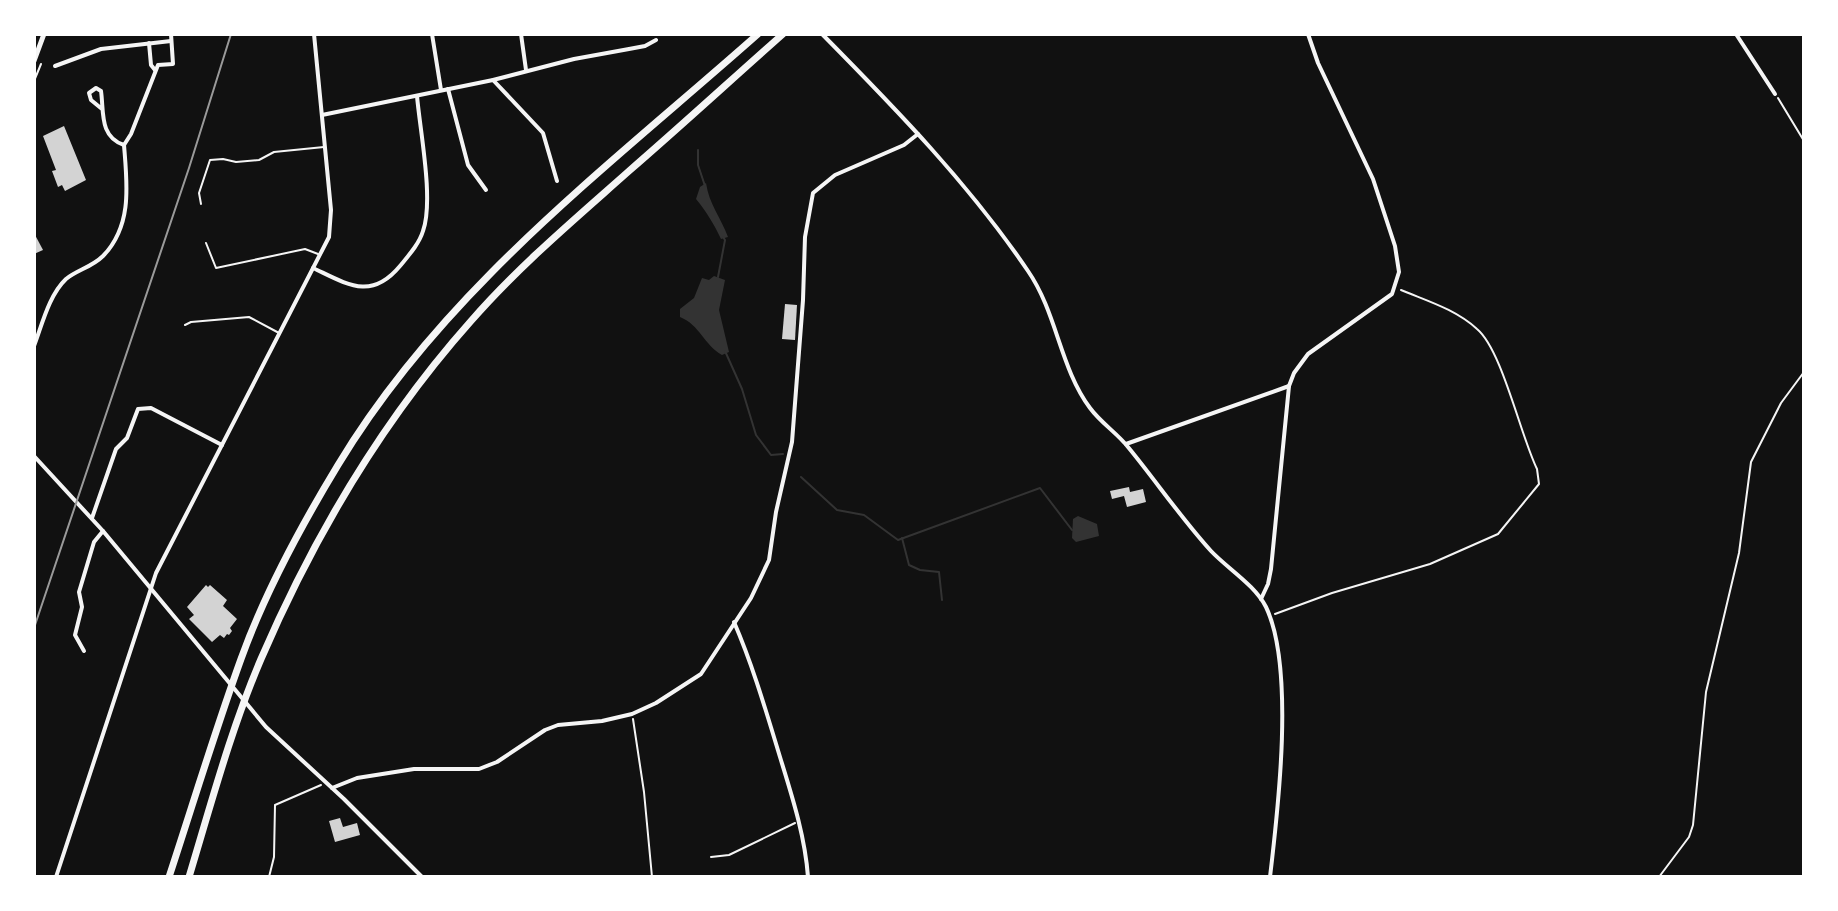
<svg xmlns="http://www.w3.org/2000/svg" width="1838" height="911" viewBox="0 0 1838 911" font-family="Rubik,sans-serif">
	<rect width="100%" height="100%" fill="#111"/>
	<!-- water -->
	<g fill="#333">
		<path d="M706,183c3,21 15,35 22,54l-7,2c-7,-15 -15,-28 -25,-40l4,-12z"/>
		<path d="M714,276l11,4 -6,30 10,42 -7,3c-18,-10 -22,-30 -42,-38v-8l14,-11 8,-20 7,2z"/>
		<polygon points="1078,516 1097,524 1099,536 1076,542 1072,538 1073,519"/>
	</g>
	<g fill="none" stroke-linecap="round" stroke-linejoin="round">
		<!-- stream -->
		<g stroke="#333" stroke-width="2">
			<polyline points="698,150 698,165 705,186"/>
			<polyline points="718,277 725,240 723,237"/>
			<polyline points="725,351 742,389 756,435 771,455 783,454"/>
			<polyline points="801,477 837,510 864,515 898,540 1040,488 1072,530"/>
			<polyline points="902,538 909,565 920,570 939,572 942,600"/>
		</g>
	</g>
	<!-- building -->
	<g fill="#d3d3d3">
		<polygon points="64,126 86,180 65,191 62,185 58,187 52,171 56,170 43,136"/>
		<polygon points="34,233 43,250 34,254"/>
		<polygon points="785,304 797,305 795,340 782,339"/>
		<polygon points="1129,487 1130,492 1143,489 1146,502 1127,507 1124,496 1112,499 1110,491"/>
		<polygon points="206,585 208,587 210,585 227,600 223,606 237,619 230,628 232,631 229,635 227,634 224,638 220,635 212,642 189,619 194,615 187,607"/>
		<polygon points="340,818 343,827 357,823 360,835 335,842 329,821"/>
	</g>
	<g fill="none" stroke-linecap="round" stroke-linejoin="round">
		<!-- path -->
		<g stroke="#f5f5f5" stroke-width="2">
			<polyline points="34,81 41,64"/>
			<polyline points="1778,98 1804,141"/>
			<path d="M1275,614l57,-21 98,-29 68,-30 41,-50 -2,-15c-17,-35 -35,-119 -60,-140 -22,-20 -50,-28 -76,-39"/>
			<polyline points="633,719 644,792 652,877"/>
			<polyline points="711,857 729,855 795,823"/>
			<polyline points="269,877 274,857 275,805 321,785"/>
			<polyline points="1659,877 1689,837 1693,825 1706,692 1739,553 1751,462 1781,403 1804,372"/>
		</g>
		<!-- service -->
		<g stroke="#f5f5f5" stroke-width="2">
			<polyline points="201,204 199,193 210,160 223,159 236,162 259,160 274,152 324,147"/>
			<polyline points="206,243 216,268 305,249 318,254"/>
			<polyline points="185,325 191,322 249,317 279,333"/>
		</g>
		<!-- minor -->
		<g stroke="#f5f5f5" stroke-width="4">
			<polyline points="432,34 441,90"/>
			<polyline points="521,34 526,70"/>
			<path d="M822,34c74,75 147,150 206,237 29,42 32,97 62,137 11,15 27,25 38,39 28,34 53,71 83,104 17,18 44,34 55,56 29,61 12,203 4,270"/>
			<polyline points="1736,34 1775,94"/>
			<polyline points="149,43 151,65 155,70"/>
			<polyline points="55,66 101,49 171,41"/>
			<polyline points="493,80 543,133 557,181"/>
			<polyline points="448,89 468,165 486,190"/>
			<path d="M102,109l-11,-9 -2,-7 7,-5 5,3c3,20 -2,46 23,54"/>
			<polyline points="322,115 493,80 574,59 629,49 645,46 656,40"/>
			<path d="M313,268c34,16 58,33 87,-2 9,-11 19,-22 23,-35 11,-31 -3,-100 -6,-135"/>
			<path d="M34,346c8,-21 15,-51 32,-67 11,-9 26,-12 37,-23 30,-31 24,-73 21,-111l7,-11 27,-69 15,-1 -2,-30"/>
			<polyline points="1126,444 1289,386"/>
			<polyline points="34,456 103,531 266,727 344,799 422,877"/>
			<polyline points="92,518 116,449 127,438 138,409 151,408 222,445"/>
			<polyline points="1261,599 1268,584 1271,569 1289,386 1294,373 1308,354 1392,294 1399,272 1395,246 1373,179 1318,63 1308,34"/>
			<path d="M734,622c19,44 32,89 46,135 12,39 25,79 28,120"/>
			<polyline points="84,651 75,635 82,607 79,592 94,542 103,531"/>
			<polyline points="332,788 357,778 414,769 479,769 497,762 545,730 558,725 602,721 632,714 656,703 701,674 751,598 769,560 776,512 792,442 803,300 805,237 813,193 835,175 904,145 918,134"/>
			<polyline points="56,877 156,573 329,237 331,210 314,34"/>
		</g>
		<!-- secondary -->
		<polyline stroke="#f5f5f5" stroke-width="5" points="34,61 44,34"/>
		<!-- motorway -->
		<g stroke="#f5f5f5" stroke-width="7">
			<path d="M169,877c24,-73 46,-146 72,-218 24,-67 60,-133 97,-194 105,-175 270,-298 420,-431"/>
			<path d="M189,877c22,-73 42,-148 72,-218 53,-123 121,-238 210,-338 48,-55 104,-102 158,-150 52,-45 102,-91 154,-137"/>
		</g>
		<!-- rail -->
		<polyline stroke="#9a9a9a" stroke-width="2" points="34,628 189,168 231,34"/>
	</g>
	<!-- border -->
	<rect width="1838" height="911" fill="none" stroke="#ffffff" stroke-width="72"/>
</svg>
